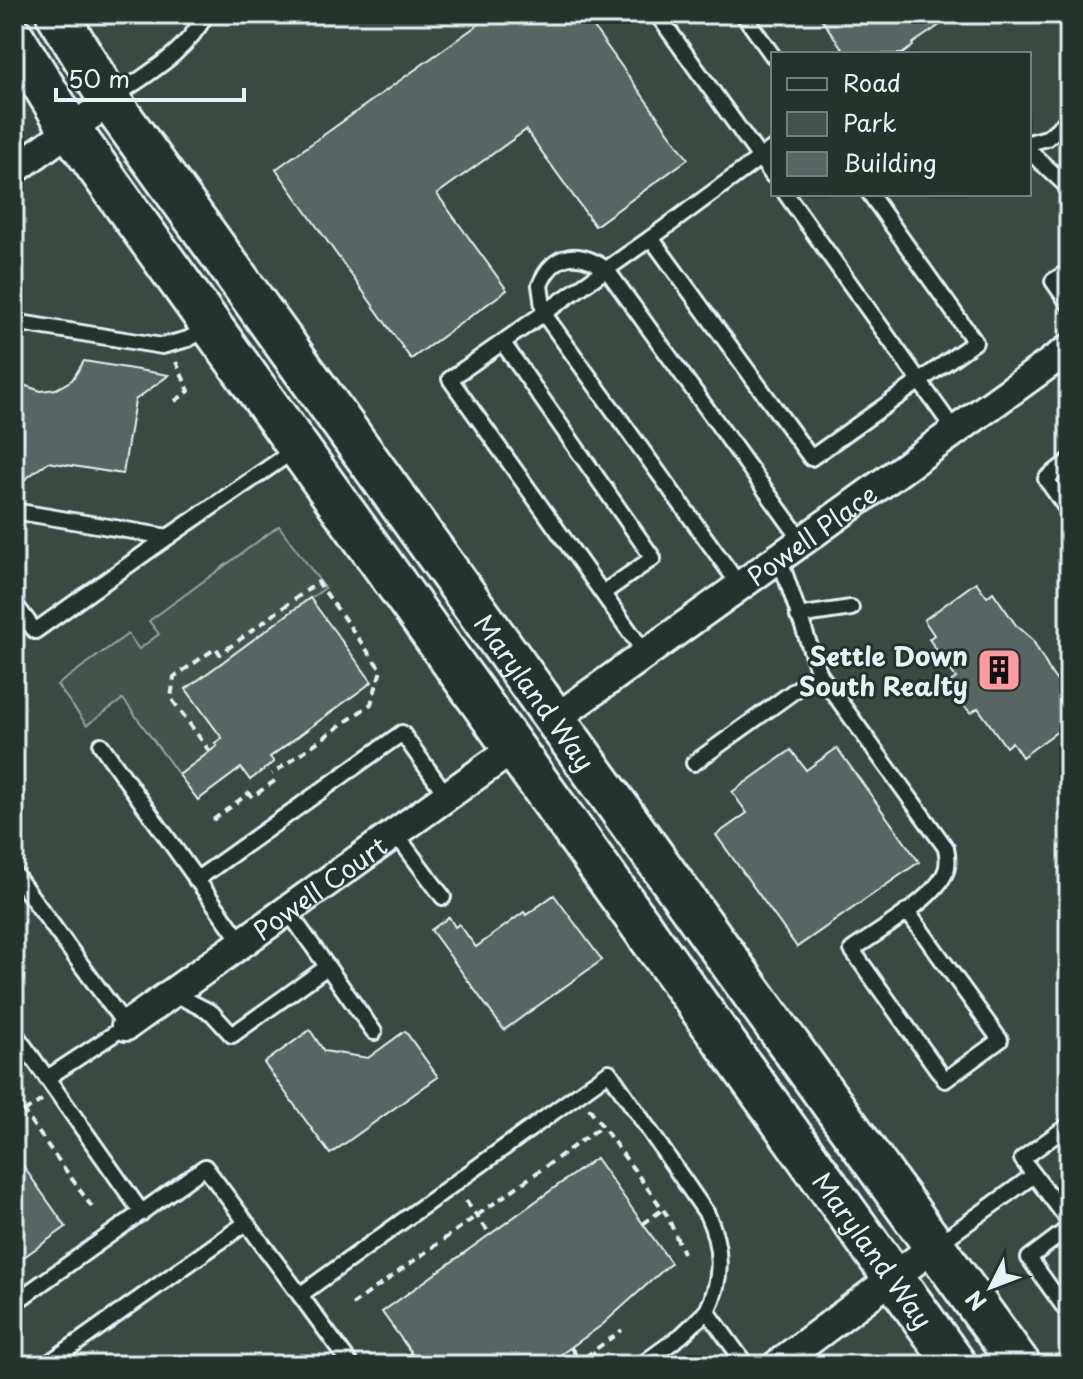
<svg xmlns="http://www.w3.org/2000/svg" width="1083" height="1379" viewBox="0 0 1083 1379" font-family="'Playpen Sans',sans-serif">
	<rect width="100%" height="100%" fill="#2e3b35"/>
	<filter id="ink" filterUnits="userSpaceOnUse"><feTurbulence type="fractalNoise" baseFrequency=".0125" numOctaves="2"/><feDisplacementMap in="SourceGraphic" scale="16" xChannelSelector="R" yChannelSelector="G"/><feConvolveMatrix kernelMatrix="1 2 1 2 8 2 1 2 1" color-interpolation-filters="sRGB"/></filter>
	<g filter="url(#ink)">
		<!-- built -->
		<path fill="#3b4843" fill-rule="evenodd" d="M14,14h1055v1351h-1055zM773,54h256v140h-256z"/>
		<!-- green -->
		<polygon fill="#45524e" stroke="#96a2a3" stroke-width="2" points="279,526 325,588 186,689 222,738 215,743 217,747 179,775 123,699 87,725 57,685 128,634 139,649 159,634 149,621"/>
		<!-- building -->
		<g fill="#596563" stroke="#e8f1f8" stroke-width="2">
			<polygon points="493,14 584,14 688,159 595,226 526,130 437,194 507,290 411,359 276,169"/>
			<polygon points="818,14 956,14 912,44 913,46 902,54 846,54"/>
			<polygon points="84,361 169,375 135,400 123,474 48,462 24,480 14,467 14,382 41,391 56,389 72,380"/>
			<polygon points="976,582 987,597 993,592 1016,625 1032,639 1051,673 1069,698 1069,723 1022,757 1012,742 1006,747 978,708 971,713 958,700 949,683 956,678 929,639 934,635 924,620"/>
			<polygon points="310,598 372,682 270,757 274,762 250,780 241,768 198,800 179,775 217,746 215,743 222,738 186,689"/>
			<polygon points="837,748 919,862 797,947 716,835 747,813 732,792 791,750 806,770"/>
			<polygon points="554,895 602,960 504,1030 431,930 449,917 455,927 459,924 476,947 524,912 526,915"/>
			<polygon points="310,1030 324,1051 368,1058 405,1031 438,1077 330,1154 264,1063"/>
			<polygon points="14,1153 66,1227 14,1264"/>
			<polygon points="596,1158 671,1263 602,1325 546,1365 420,1365 382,1312"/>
		</g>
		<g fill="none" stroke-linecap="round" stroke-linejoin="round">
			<!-- service casing -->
			<g stroke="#e8f1f8" stroke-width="20">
				<g id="service">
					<polyline points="657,14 773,176"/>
					<polyline points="743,14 773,56"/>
					<polyline points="1068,29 1069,30"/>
					<path d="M113,98c35,-25 73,-45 93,-84"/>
					<polyline points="1029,143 1047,138 1069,119"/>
					<polyline points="773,148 651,238 811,458 975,342 870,194"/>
					<polyline points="1029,151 1069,188"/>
					<polyline points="786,194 955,431"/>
					<polyline points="1069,271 1053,281 1069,304"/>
					<polyline points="14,322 162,346 188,339 208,328"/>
					<polyline points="503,343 653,558 603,593"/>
					<polyline points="1069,461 1046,479 1069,512"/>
					<polyline points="14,511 168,537 296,449"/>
					<path d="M740,586l-196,-272 -4,-29c14,-34 40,-35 67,-15l195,271"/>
					<polyline points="14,603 35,631 168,537"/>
					<polyline points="798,616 851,608"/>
					<polyline points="645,653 450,379 651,238"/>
					<path d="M819,673l127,175c2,9 3,17 -1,25 -11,26 -69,60 -93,77l93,130 55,-40 -93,-129"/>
					<polyline points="101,745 242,943"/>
					<polyline points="694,763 819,673 779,557"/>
					<polyline points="395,833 443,897"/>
					<polyline points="14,873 126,1026 47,1078 142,1213"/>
					<polyline points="196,880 402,733 447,796"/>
					<polyline points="287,910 374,1032"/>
					<polyline points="173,993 212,1013 232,1035 327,967"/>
					<polyline points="14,1032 47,1078"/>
					<polyline points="1034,1175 1022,1159 1069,1125"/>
					<polyline points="1069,1228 1029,1258 1069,1314"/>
					<polyline points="938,1244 1034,1175 1069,1221"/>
					<polyline points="300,1295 351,1365"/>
					<path d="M14,1303l191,-136 95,128 309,-223 98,142c15,32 16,65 0,97l39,54"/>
					<polyline points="46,1365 246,1223"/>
					<polyline points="641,1365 682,1335 707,1311"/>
				</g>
			</g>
			<!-- minor casing -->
			<g stroke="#e8f1f8" stroke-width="34">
				<g id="minor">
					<polyline points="14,170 110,101"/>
					<path id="s1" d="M555,719l514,-370"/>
					<path id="s2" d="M126,1026l388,-278"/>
					<polyline points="777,1365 935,1246"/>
				</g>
			</g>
			<!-- secondary casing -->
			<g stroke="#e8f1f8" stroke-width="46">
				<g id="secondary">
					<path id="s3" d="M57,14l53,87 910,1264"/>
					<path id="s4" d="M14,38l56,91 886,1236"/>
				</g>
			</g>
			<!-- path -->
			<g stroke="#e8f1f8" stroke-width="4" stroke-dasharray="8 6" stroke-linecap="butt">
				<polyline points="175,401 189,391 176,362"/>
				<polyline points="210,752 171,698 174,677 216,648 220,654 318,582 381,670 371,704 272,774"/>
				<polyline points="213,820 249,793 252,797 276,780"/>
				<polyline points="14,1088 25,1080"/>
				<polyline points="14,1098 92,1207"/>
				<polyline points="589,1108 667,1215 683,1253"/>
				<polyline points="24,1112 42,1100"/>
				<polyline points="466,1201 490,1234"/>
				<polyline points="643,1224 663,1209"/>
				<polyline points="352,1305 602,1126"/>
				<polyline points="571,1348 580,1360"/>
				<polyline points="592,1352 602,1365"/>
				<polyline points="395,1365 412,1353"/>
				<polyline points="574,1365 622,1330"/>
			</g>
			<!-- service -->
			<use href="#service" stroke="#26332d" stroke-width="14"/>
			<!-- minor -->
			<use href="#minor" stroke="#26332d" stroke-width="28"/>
			<!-- secondary -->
			<use href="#secondary" stroke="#26332d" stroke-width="40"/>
		</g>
	</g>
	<!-- icons -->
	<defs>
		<g id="building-square" transform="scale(2.3)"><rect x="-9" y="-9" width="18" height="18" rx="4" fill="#ff9aa2" stroke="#26332d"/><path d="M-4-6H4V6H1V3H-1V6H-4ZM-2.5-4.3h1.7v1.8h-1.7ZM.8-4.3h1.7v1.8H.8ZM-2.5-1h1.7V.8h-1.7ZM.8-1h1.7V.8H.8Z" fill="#111"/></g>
	</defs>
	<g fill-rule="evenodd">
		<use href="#building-square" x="999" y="670"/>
	</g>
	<g text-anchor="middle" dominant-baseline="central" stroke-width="6" stroke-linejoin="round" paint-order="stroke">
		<!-- street labels -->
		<g font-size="26" fill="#e8f1f8" stroke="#26332d">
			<text stroke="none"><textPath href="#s1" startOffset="316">Powell Place</textPath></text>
			<text stroke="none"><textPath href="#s3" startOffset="830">Maryland Way</textPath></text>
			<text stroke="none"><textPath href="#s2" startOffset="238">Powell Court</textPath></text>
			<text stroke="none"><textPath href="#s4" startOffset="1486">Maryland Way</textPath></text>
		</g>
		<!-- poi labels -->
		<g font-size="26" font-weight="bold" fill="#e8f1f8" stroke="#26332d" text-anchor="end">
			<text x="968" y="655">Settle Down<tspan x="968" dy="30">South Realty</tspan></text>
		</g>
	</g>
	<!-- margin -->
	<rect width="1083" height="1379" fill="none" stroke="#26332d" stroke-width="48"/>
	<rect x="24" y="24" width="1035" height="1331" fill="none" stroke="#e8f1f8" stroke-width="3" filter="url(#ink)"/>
	<!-- legend -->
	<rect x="771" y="52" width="260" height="144" fill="#26332d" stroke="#747f7e" stroke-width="2"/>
	<rect x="787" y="78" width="40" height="12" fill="#26332d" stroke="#747f7e" stroke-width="2"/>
	<text x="843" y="92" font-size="24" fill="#e8f1f8">Road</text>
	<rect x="787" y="112" width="40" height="24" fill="#45524e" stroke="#747f7e" stroke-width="2"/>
	<text x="843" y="132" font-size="24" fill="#e8f1f8">Park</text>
	<rect x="787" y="152" width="40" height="24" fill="#596563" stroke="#747f7e" stroke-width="2"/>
	<text x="843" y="172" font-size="24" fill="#e8f1f8">Building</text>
	<!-- north arrow -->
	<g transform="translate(991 1287) rotate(228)" stroke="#26332d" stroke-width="6" paint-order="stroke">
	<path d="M0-6L14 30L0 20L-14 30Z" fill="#e8f1f8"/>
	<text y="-12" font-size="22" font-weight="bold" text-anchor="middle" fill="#e8f1f8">N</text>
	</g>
	<!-- scale -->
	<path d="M56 88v12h188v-12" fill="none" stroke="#e8f1f8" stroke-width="4"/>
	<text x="68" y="88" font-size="24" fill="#e8f1f8" stroke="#26332d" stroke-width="6" paint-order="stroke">50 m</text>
</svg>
